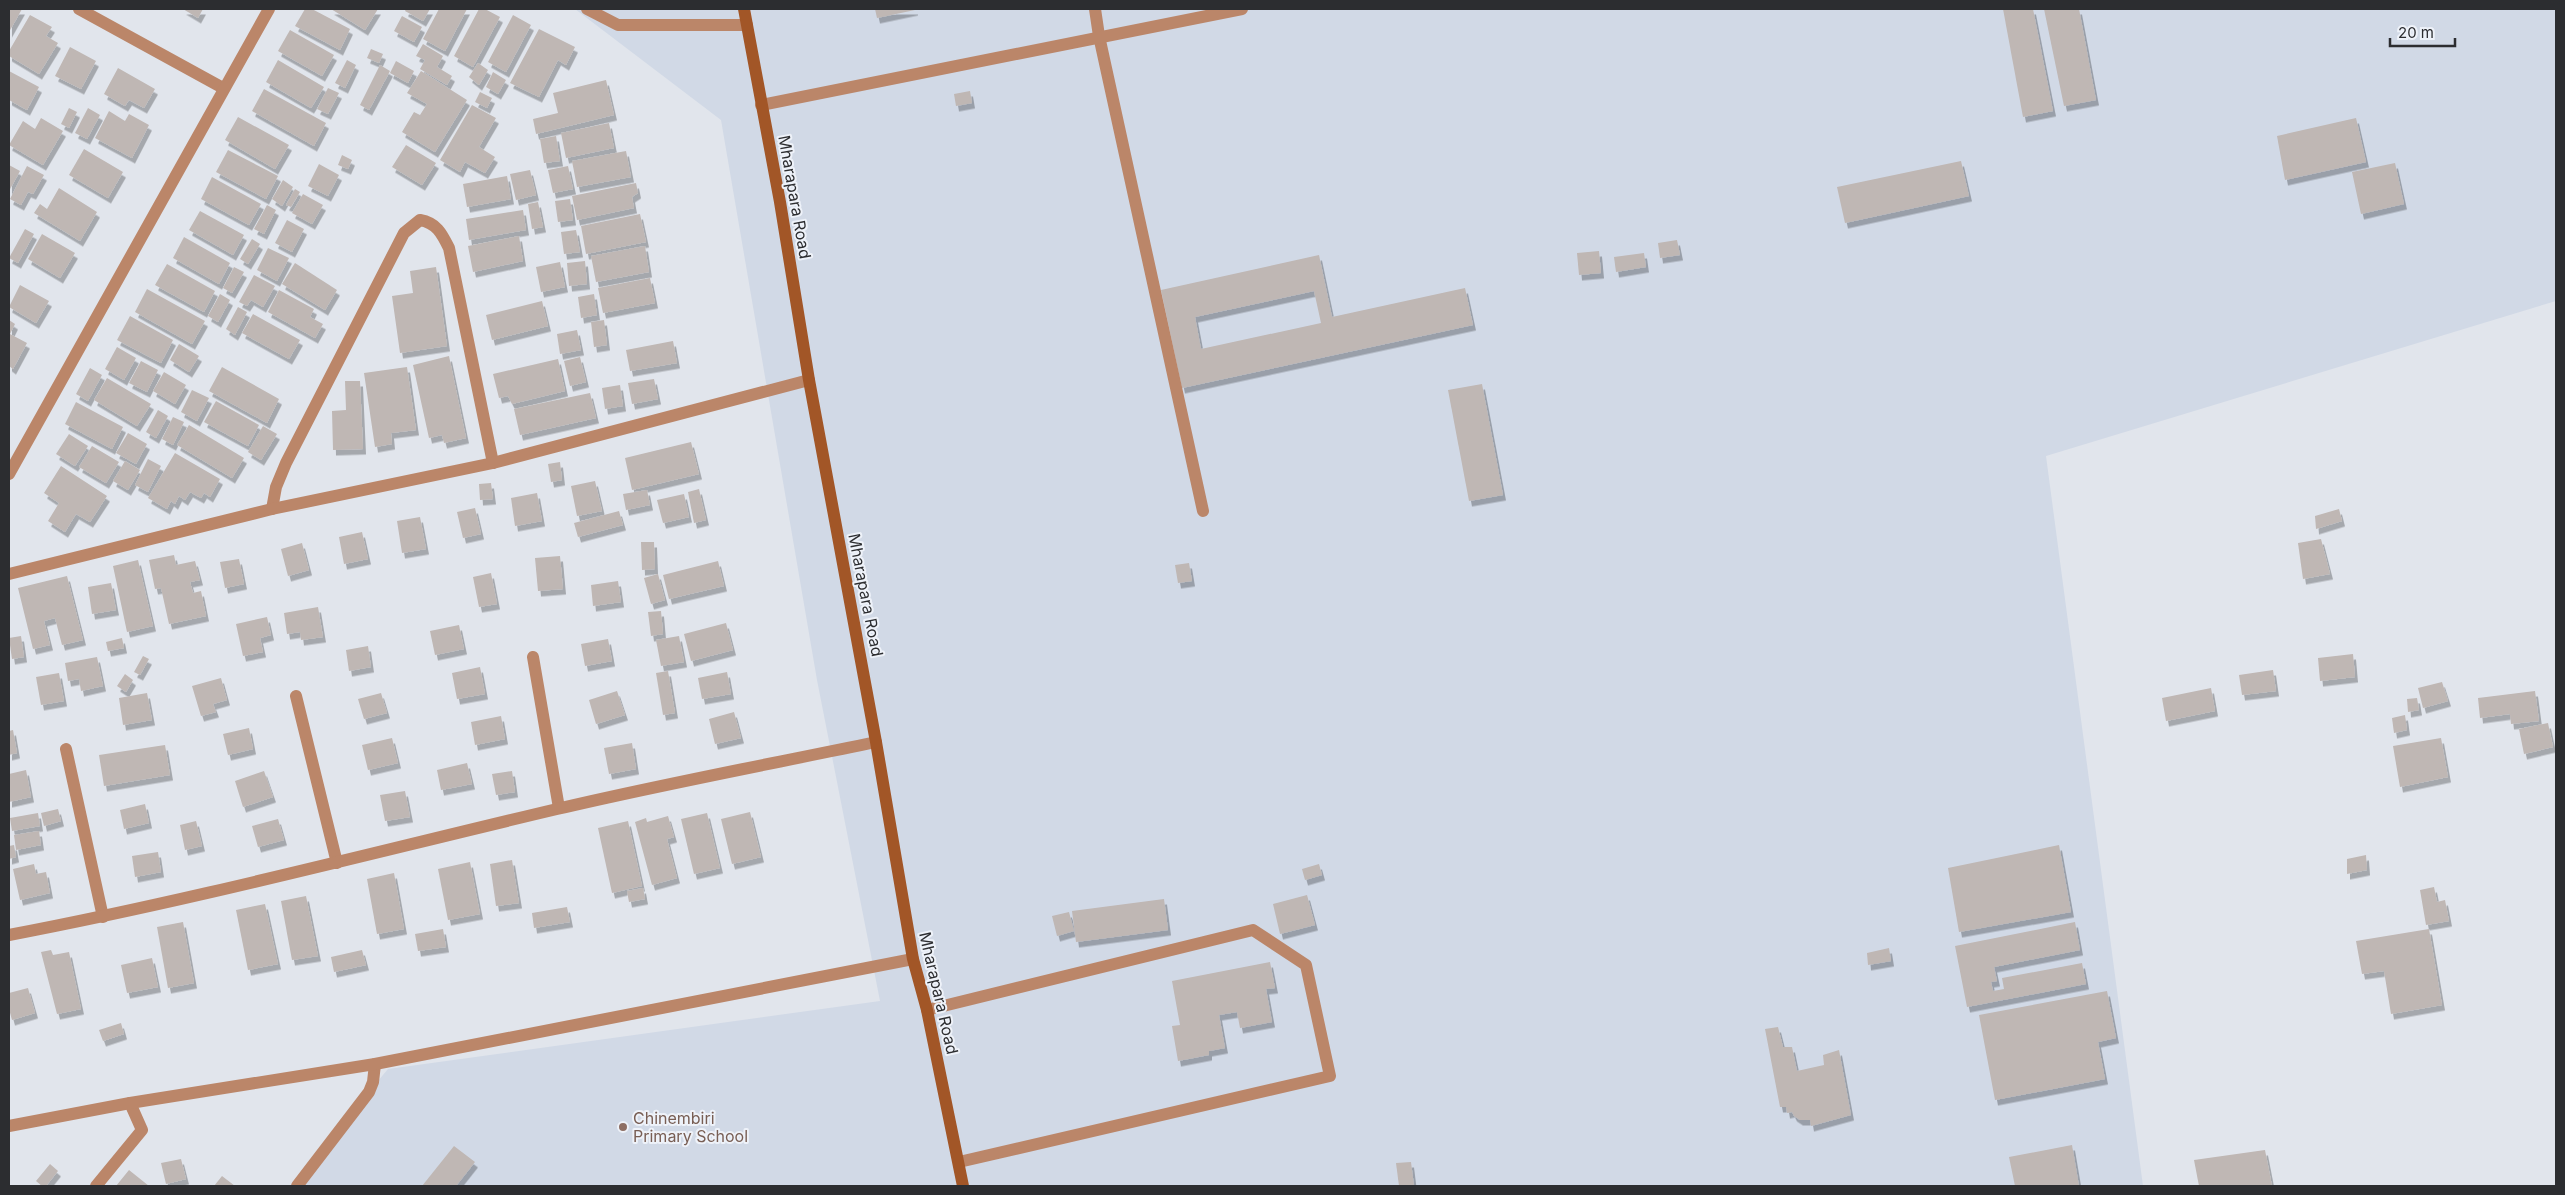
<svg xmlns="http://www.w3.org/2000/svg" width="2565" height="1195" viewBox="0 0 2565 1195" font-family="Inter,sans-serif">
	<defs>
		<filter id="shadow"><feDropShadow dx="3" dy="5.5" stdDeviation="0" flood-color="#0004"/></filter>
	</defs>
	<rect width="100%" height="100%" fill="#e1e5ec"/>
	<!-- built -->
	<polygon fill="#d1d9e6" points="575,9 2556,9 2556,301 2046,456 2143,1186 290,1186 388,1069 880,1001 817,680 721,120"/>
	<!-- building -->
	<g fill="#bfb7b4" fill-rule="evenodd" filter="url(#shadow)">
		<polygon points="9,9 22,9 9,32"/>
		<polygon points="183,9 203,9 198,18"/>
		<polygon points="305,9 312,9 350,29 340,50 295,26"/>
		<polygon points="331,9 378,9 365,30"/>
		<polygon points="406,9 430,9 423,21 405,11"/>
		<polygon points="439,9 467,9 445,51 423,39"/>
		<polygon points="479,9 485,9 500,17 473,67 454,56"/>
		<polygon points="875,9 915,9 915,10 877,18"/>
		<polygon points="2003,9 2033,9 2053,111 2023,117"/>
		<polygon points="2044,9 2079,9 2096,100 2064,106"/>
		<polygon points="30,15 52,27 46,36 58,43 39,74 9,56 9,51"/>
		<polygon points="513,15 531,25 506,72 488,62"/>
		<polygon points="402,16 422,27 414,42 394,31"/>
		<polygon points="539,29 575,47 566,65 558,60 539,97 510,83"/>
		<polygon points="290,30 334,55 322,76 278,51"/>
		<polygon points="423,44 443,56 437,67 452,76 447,85 420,69 425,60 416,56"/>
		<polygon points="70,47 96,61 81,89 55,76"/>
		<polygon points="371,49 383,54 379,63 367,58"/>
		<polygon points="278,60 324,87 311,108 266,82"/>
		<polygon points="347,60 356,65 345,88 335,83"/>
		<polygon points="396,61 414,71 408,83 390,73"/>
		<polygon points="478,63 488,70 479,85 469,77"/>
		<polygon points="380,65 390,71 369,110 360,105"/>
		<polygon points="118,68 155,89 144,108 129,100 125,106 104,94"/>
		<polygon points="9,71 39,87 27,110 9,100"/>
		<polygon points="421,71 467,100 435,152 402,132 414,112 420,115 427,104 407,93"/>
		<polygon points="493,72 506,80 498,94 486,87"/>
		<polygon points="606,80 614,115 536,134 533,119 558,113 553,93"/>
		<polygon points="328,88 339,93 328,114 317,109"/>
		<polygon points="264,89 326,123 314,146 252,111"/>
		<polygon points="970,91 972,103 956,106 954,94"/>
		<polygon points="480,92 492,98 487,108 475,102"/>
		<polygon points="472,105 496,118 479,147 495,157 485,173 465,162 460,172 440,160"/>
		<polygon points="69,108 77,112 69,128 61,124"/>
		<polygon points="88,108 100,115 87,139 75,133"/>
		<polygon points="109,111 125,121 129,114 149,125 132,158 95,138"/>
		<polygon points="238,117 289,145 275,169 225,140"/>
		<polygon points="41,118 63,131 43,165 9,145 23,121 35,129"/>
		<polygon points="2356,118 2366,162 2285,180 2277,136"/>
		<polygon points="609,123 614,148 566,158 561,133"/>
		<polygon points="556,136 560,161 544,163 540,139"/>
		<polygon points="406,145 436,163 422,185 392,167"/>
		<polygon points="84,149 123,172 108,198 69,175"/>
		<polygon points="228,150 278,176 266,199 216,172"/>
		<polygon points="626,151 631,177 577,187 572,161"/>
		<polygon points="342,155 352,160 348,169 338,165"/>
		<polygon points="1961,161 1969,196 1845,223 1837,187"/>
		<polygon points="2395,163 2404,204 2361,214 2352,172"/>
		<polygon points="319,164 339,175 328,196 308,186"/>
		<polygon points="9,165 20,171 9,191"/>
		<polygon points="27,166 44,175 33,194 28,192 21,205 10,199"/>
		<polygon points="568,166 573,189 553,193 548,170"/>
		<polygon points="530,170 536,195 516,200 510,174"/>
		<polygon points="507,176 511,199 467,207 463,184"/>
		<polygon points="212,177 261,204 249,225 201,199"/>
		<polygon points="283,180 293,187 282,206 272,199"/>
		<polygon points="636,183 638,193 632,197 634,208 577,220 572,196"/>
		<polygon points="59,188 97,212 80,241 34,213 40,204 47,209"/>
		<polygon points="295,189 300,192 291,207 286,205"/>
		<polygon points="303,194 323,205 312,224 292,213"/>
		<polygon points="570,199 573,220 558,222 555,201"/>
		<polygon points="538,202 543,227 532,229 528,204"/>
		<polygon points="267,205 276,210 264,234 254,229"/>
		<polygon points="523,210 526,230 469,240 466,219"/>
		<polygon points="200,211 244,235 233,255 189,230"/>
		<polygon points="640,214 646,242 586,254 581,226"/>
		<polygon points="287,220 304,229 292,252 275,243"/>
		<polygon points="25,229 34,234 18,263 9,258"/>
		<polygon points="576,230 580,252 564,254 561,232"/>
		<polygon points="42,234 75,253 60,278 28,259"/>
		<polygon points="519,236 523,261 473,272 468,246"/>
		<polygon points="184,237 230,263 219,284 173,258"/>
		<polygon points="252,239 260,244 248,264 240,259"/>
		<polygon points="1677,240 1680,255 1660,258 1658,243"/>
		<polygon points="645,246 649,272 596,282 591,256"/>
		<polygon points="268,248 289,258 277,281 257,270"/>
		<polygon points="1599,251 1601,273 1579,275 1577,253"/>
		<polygon points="1644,253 1646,267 1616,272 1614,257"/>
		<path d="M1319,255l13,62 133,-29 8,37 -291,63 -21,-98zM1314,291l7,32 -120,26 -6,-32z"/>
		<polygon points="585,261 587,284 569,286 567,263"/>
		<polygon points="560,262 565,287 541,292 536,267"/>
		<polygon points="295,263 337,290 325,310 282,284"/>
		<polygon points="167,264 215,291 204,312 155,285"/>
		<polygon points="234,267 244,272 232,293 223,288"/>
		<polygon points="436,267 447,346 400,353 392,296 413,293 410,271"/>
		<polygon points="254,275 275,286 263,307 251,300 247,306 239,302"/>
		<polygon points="650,278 655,303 603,313 598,288"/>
		<polygon points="20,285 49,301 36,323 9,307"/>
		<polygon points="147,289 205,321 192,344 135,312"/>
		<polygon points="279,290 314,309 310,317 323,324 315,338 268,312"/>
		<polygon points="220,294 230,300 218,322 208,316"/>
		<polygon points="594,294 597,315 581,318 578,297"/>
		<polygon points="542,301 548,326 492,340 486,315"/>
		<polygon points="238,307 247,312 235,335 226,329"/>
		<polygon points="253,314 300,340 289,359 242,333"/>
		<polygon points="130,316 173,340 161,363 117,340"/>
		<polygon points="9,320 15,324 10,334 27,343 13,369 9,366"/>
		<polygon points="604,320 607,345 594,347 591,322"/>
		<polygon points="577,330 581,350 560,354 557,334"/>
		<polygon points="673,341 677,363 630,371 626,350"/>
		<polygon points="179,344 199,356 189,372 170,360"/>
		<polygon points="117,347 136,358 124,380 105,369"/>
		<polygon points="449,356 466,438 444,443 442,435 429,438 413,365"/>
		<polygon points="580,357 586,382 570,386 564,361"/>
		<polygon points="558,359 565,391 512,404 508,396 499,398 493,374"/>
		<polygon points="141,361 158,370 147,392 129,383"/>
		<polygon points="222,367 279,399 267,423 209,391"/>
		<polygon points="407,367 416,430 391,433 392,444 375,447 364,373"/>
		<polygon points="90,368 102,375 88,401 76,394"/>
		<polygon points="164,372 186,385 175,404 153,391"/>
		<polygon points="107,378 151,404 137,426 94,400"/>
		<polygon points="654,379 658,399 632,404 628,383"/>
		<polygon points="345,381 360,381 363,449 333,450 332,411 346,410"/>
		<polygon points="1482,384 1503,495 1469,501 1448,390"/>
		<polygon points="620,385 623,406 605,409 602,388"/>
		<polygon points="192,390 209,398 197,421 181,412"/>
		<polygon points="590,393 596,418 520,435 514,409"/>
		<polygon points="216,401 259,425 248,446 204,422"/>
		<polygon points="76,402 123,427 112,449 65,424"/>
		<polygon points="158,410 168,416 156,438 146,432"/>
		<polygon points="173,417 184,422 173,445 162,439"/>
		<polygon points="189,425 244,458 232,478 177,445"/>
		<polygon points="263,426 277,434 261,460 248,452"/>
		<polygon points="128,433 147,444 136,464 116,453"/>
		<polygon points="69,434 88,446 75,466 56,454"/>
		<polygon points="691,442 699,474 632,490 625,458"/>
		<polygon points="92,446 119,462 106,483 79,467"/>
		<polygon points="175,453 220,479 210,497 204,493 201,498 190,492 185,500 179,496 175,504 171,501 167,509 148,498"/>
		<polygon points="148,459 161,466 148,492 135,485"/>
		<polygon points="125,461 140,470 128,490 113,481"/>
		<polygon points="560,462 562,480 551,482 548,464"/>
		<polygon points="61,466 107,496 90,522 76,514 65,532 48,521 59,503 44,493"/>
		<polygon points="595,481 602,511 577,516 571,486"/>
		<polygon points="491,483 493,499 480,500 479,484"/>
		<polygon points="699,489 706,520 694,523 688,492"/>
		<polygon points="647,490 650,505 626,510 623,494"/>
		<polygon points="537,493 542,521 515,526 511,498"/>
		<polygon points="684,494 689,517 663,523 657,500"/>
		<polygon points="475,508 481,534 463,538 457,512"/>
		<polygon points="2339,509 2342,521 2316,529 2315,516"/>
		<polygon points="619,511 623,525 578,537 574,523"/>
		<polygon points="420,517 426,549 402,553 397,521"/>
		<polygon points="362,532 368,559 344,564 339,537"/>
		<polygon points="2321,539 2330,574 2303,579 2298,543"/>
		<polygon points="641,542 654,542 655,569 642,570"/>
		<polygon points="302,543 309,570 288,576 281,549"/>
		<polygon points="174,555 176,565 195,561 200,580 190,582 193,593 201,591 206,616 169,624 161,588 155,589 149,560"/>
		<polygon points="560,556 563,589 538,591 535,558"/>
		<polygon points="239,559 244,584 225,588 220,562"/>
		<polygon points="138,560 153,626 127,632 113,566"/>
		<polygon points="718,561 724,586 669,599 663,575"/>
		<polygon points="1189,563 1192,581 1178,583 1175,565"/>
		<polygon points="491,573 497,604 479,607 473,577"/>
		<polygon points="658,574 665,600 651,604 644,578"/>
		<polygon points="67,576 83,640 62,645 55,618 44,621 50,645 33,649 18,588"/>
		<polygon points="618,581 621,602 593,606 591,585"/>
		<polygon points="111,583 116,610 92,614 88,587"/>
		<polygon points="318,607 323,637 301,640 300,632 287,634 284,613"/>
		<polygon points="661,611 663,634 651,636 648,612"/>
		<polygon points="267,617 271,635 260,638 263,652 243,656 236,624"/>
		<polygon points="726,623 733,650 691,661 684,634"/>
		<polygon points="459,625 464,649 435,655 430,631"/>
		<polygon points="21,636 24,657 12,659 9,638"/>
		<polygon points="679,636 684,662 661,666 656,640"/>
		<polygon points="122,638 124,648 108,651 106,642"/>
		<polygon points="608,639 612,661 585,666 581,644"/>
		<polygon points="368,646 371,667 349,671 346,650"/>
		<polygon points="2353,654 2355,677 2320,681 2318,658"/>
		<polygon points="143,656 149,659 140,675 134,672"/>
		<polygon points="97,657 103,686 81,691 79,679 68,681 65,663"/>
		<polygon points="480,667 485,694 457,699 452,673"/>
		<polygon points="2273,670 2276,691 2242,695 2239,675"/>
		<polygon points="668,671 675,713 663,715 656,673"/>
		<polygon points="727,672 731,694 702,699 698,678"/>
		<polygon points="59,673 64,701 41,705 36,677"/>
		<polygon points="125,674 133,680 126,692 117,686"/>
		<polygon points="221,678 227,700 213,704 216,712 201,716 192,686"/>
		<polygon points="2442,682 2448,701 2423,708 2418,688"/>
		<polygon points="2211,688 2215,711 2166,721 2162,698"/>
		<polygon points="617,691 625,715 596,724 589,700"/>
		<polygon points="2535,691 2539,721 2511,724 2510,714 2480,718 2478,698"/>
		<polygon points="147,693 152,720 123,725 119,698"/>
		<polygon points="381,693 387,713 364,719 358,699"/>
		<polygon points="2417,698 2419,710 2408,712 2407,699"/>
		<polygon points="734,712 741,738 715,744 709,719"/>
		<polygon points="2405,715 2407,730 2394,733 2392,718"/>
		<polygon points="501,716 505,739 475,745 471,722"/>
		<polygon points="2548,723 2553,747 2524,754 2519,729"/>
		<polygon points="249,728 253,749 228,755 223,734"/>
		<polygon points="13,730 17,753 9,755 9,731"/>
		<polygon points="392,738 398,763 368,770 362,745"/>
		<polygon points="2441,738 2448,777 2400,787 2393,746"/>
		<polygon points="632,743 636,769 609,774 604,748"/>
		<polygon points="165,745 170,775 104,786 99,755"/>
		<polygon points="467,763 472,784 441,790 437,770"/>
		<polygon points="26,770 31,797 9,802 9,774"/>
		<polygon points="264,771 273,797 243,807 235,781"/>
		<polygon points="512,771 515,792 496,795 492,774"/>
		<polygon points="405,791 410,817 385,821 380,795"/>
		<polygon points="145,804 149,823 124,829 120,810"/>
		<polygon points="58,809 61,821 44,826 41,813"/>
		<polygon points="750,812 761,857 732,864 721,819"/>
		<polygon points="38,813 40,826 12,831 10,818"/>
		<polygon points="707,813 720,868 694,874 681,819"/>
		<polygon points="668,816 674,837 667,839 677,878 652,885 635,822 646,818 647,822"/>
		<polygon points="278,819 284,840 258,847 252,826"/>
		<polygon points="196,821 202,846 185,850 180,825"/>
		<polygon points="628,821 642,886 612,893 598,828"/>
		<polygon points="39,831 41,845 16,850 14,835"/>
		<polygon points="14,845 16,857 9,859 9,846"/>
		<polygon points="2059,845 2071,912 1959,932 1948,868"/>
		<polygon points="158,852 161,872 135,877 132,856"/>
		<polygon points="2366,855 2367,870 2347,874 2347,859"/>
		<polygon points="512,860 519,903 496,906 490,864"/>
		<polygon points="470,862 480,914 448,920 438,869"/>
		<polygon points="34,864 36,874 46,872 50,893 20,900 13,869"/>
		<polygon points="1319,864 1322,875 1305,880 1302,869"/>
		<polygon points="394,873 404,929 377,934 367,879"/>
		<polygon points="2434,887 2437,902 2445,900 2449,921 2426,925 2420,890"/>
		<polygon points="643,888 645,899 629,902 627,891"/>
		<polygon points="1307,895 1315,925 1280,934 1273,904"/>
		<polygon points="306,896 318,956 292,960 281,901"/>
		<polygon points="1164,899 1168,930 1076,942 1072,911"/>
		<polygon points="265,904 278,964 248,970 236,910"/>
		<polygon points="567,907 570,922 534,928 532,913"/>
		<polygon points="1069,912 1074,931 1057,936 1052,916"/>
		<polygon points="183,922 194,983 168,988 157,927"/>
		<polygon points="2075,922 2080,950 1994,967 1997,981 1991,982 1993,991 2004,989 2002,978 2082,963 2086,984 1967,1007 1955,946"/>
		<polygon points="443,929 446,947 418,951 415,934"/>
		<polygon points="2429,929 2442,1005 2391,1014 2384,971 2362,974 2356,941"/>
		<polygon points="1889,948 1891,961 1868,965 1867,953"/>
		<polygon points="51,950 53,955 69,952 81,1009 57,1014 41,952"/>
		<polygon points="362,950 366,965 334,972 331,957"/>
		<polygon points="152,958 158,987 127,993 121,965"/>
		<polygon points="1270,962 1275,988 1266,989 1272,1022 1240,1028 1237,1012 1219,1015 1225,1048 1209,1051 1209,1055 1178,1061 1172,1026 1180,1025 1172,981"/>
		<polygon points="28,988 35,1013 12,1020 9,1009 9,993"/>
		<polygon points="2107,991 2116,1038 2098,1042 2105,1079 1995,1100 1979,1015"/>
		<polygon points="121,1023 124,1034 103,1041 99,1030"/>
		<polygon points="1778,1027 1783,1047 1792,1047 1797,1071 1824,1065 1823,1055 1839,1050 1851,1115 1811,1126 1810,1120 1800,1120 1794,1116 1792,1112 1787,1113 1786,1107 1780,1107 1765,1029"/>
		<polygon points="2072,1145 2079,1186 2015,1186 2009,1157"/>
		<polygon points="454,1146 475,1162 456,1186 422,1186"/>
		<polygon points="2265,1150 2272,1186 2199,1186 2194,1160"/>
		<polygon points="181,1159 186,1179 166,1184 161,1163"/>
		<polygon points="1411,1162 1414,1186 1399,1186 1396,1163"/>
		<polygon points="50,1164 58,1171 46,1186 42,1186 36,1181"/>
		<polygon points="129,1170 149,1186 116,1186"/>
		<polygon points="222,1176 235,1186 214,1186"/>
	</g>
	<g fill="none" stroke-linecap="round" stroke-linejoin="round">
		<!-- service -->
		<g stroke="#bb8669" stroke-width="12">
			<polyline points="1099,36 1203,511"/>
			<polyline points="927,1010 1253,930 1306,965 1330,1076 959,1162"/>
		</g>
		<!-- minor -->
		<g stroke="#bb8669" stroke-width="12">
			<polyline points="79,9 223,88"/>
			<polyline points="587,9 618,25 747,25"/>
			<polyline points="1095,9 1099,36"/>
			<polyline points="761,105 1242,9"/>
			<polyline points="9,474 269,9"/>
			<path d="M272,509l4,-22 10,-24 118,-230 16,-13c17,3 22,14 29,28l44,215"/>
			<polyline points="9,574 272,509 493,463 809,380"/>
			<polyline points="533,657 559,808"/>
			<polyline points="296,696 337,863"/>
			<polyline points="66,749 103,917"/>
			<path d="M9,935c184,-35 366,-83 548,-126 106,-25 213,-45 319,-67"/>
			<polyline points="96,1186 142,1130 130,1103"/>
			<polyline points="297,1186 369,1092 373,1082 375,1064"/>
		</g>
		<!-- tertiary -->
		<polyline stroke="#bb8669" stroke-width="12" points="9,1126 130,1103 375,1064 913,959"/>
		<!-- secondary -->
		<polyline stroke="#a25627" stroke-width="12" points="744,9 780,202 809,380 876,742 913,959 927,1010 963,1186"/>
	</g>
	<!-- markers -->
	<circle fill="#8d6e63" stroke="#eef2f9" stroke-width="2" cx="623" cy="1127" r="5"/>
	<g text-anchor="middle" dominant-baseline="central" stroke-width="4" stroke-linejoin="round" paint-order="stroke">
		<!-- street labels -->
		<g font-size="16" fill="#2c2d30" stroke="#eef2f9">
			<text transform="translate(795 197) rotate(80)">Mharapara Road</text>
			<text transform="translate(866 595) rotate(79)">Mharapara Road</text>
			<text transform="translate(939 993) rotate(77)">Mharapara Road</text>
		</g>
		<!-- education labels -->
		<g font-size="16" fill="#785e54" stroke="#eef2f9" text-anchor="start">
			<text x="633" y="1118">Chinembiri<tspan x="633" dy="18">Primary School</tspan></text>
		</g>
	</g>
	<!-- border -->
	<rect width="2565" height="1195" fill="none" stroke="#2c2d30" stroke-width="20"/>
	<!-- scale -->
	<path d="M2390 38v8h65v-8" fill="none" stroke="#2c2d30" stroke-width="2.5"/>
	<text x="2398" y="38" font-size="15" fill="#2c2d30" stroke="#eef2f9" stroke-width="4" paint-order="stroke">20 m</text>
</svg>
